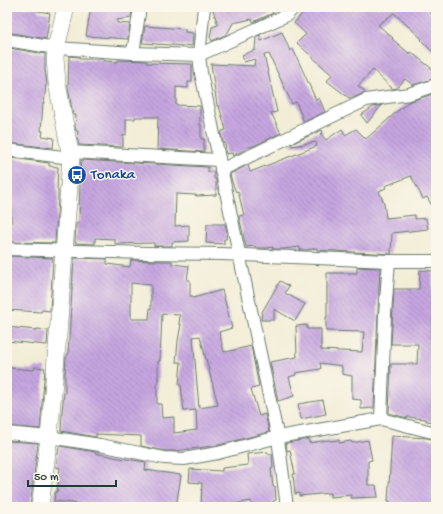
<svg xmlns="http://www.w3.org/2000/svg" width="443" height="514" viewBox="0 0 443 514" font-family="'Gochi Hand',sans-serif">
	<defs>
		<pattern id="grass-tufts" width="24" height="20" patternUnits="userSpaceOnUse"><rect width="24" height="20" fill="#80cb88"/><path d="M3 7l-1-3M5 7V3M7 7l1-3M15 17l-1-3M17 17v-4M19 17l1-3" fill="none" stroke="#68a670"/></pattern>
		<pattern id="building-back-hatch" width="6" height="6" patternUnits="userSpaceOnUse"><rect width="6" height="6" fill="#c6a6e0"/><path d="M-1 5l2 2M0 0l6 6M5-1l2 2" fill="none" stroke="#a088b6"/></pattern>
	</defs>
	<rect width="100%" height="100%" fill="#fbf7ec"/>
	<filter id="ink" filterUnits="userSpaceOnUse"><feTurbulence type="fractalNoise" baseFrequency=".025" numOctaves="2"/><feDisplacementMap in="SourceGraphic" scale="8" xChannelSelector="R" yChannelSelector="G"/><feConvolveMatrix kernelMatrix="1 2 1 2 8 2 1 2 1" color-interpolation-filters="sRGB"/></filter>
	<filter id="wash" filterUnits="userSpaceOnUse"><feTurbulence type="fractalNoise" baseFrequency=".012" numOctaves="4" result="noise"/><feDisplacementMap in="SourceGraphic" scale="16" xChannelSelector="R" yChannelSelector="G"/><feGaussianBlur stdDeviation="0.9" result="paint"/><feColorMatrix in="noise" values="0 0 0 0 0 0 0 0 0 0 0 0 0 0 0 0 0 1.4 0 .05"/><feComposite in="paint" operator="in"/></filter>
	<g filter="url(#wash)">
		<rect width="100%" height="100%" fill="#f2edd6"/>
		<!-- grass -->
		<polygon fill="url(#grass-tufts)" stroke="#50845e" points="51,501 98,507 51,507"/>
		<g id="blocks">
			<!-- building -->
			<g fill="url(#building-back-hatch)" fill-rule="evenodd">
				<polygon points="7,7 39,7 38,11 50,13 46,39 7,32"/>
				<polygon points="91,7 124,7 132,8 131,18 117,20 117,23 130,24 128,39 86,36"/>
				<polygon points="212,7 271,7 273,13 253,22 252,19 233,23 227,34 212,41 210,37 212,27 218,25"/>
				<polygon points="308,7 425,7 436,19 436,55 421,40 422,39 394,13 378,25 393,38 392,39 410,54 411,52 436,72 436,78 413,85 405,79 397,88 393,89 373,70 358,86 365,91 362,94 353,98 349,98 327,81 332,75 297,43 306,34 294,23"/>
				<polygon points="145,26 185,29 185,32 193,33 192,46 184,45 184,46 142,43"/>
				<polygon points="282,32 290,51 293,49 316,100 319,98 325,112 304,122 296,102 292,104 269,54 264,55 277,112 271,113 281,133 254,146 246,148 246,149 233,156 232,153 226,154 225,143 223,143 221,133 222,133 222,131 226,130 219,106 217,106 211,64 254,66 255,59 244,62 242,55 255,50 256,37 260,35 261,41"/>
				<polygon points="9,48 45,54 45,71 47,84 46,85 44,103 43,103 41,131 43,131 42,136 54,138 53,148 7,143 7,52 9,52"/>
				<polygon points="69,56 79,57 79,59 103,59 105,61 118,62 118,60 147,61 147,63 192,64 192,82 188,82 188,88 176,87 176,105 200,106 200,125 201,125 201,139 204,139 204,152 157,149 158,117 135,117 135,119 126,119 126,135 123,135 123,147 79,145 77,138 78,131 76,131 75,126 76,115 73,115 68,87"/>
				<polygon points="436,93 436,213 427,197 423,199 411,176 385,186 386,188 379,191 384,204 386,218 415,215 415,219 426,218 428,229 392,233 391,254 317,250 317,248 306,250 300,250 300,247 283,249 273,249 273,247 267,248 256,248 255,246 246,247 239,216 244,215 238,191 236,192 232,182 230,174 248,165 250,172 317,146 316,142 292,146 291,144 322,130 323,132 321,134 326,140 342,129 345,135 356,129 366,139 408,102"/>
				<polygon points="382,105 367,123 361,115 373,107"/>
				<polygon points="12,158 49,163 49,166 58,167 57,189 58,190 58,199 55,243 7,242 7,226 11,226 11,208 7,208 7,196"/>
				<polygon points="81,160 208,167 208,172 214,172 214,179 216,179 216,195 196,196 196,195 176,194 175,226 189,225 189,241 172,242 172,246 154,246 154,243 115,244 115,239 95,238 95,244 75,243 76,223 79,223 80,180 79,180"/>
				<polygon points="207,224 225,224 227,231 226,239 224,239 224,244 206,243"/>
				<polygon points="7,256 53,258 50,311 42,310 41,312 7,310"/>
				<path d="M74,258l33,1v5l23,3 1,-7 21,1h20v3l17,2 -2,14h3v16h3v2l29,-8 10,38 -13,4 5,20 2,-1v1l25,-6 8,41 -8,2 8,27 6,-2 4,18 -50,13 -43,6h-11l-24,-5v-10l-45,-2v3l-35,-6 1,-20 2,-18h1v-20l1,-16 2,-2zM131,283l20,2v24l-1,-1 -1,11h-18zM162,314l18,1 -1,9h2l-3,17 -2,21h5l-2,23h2l3,26 12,-1 1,20 -23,3v-16l-12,1 -1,-14h-4v-22h1v-21h2zM200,336l18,69 -19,3 -6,-71z"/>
				<polygon points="357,267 380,268 378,313 374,408 361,409 361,400 352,399 352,376 342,374 342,366 320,363 321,369 295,373 296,375 289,377 294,396 278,401 270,362 297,357 296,326 307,325 307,329 321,329 321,350 362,352 364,332 326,331 326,317 327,317 327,273 357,273"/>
				<polygon points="420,270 433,271 432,307 434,307 431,336 436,337 436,422 426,421 426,419 407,417 407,418 389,413 391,364 417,364 418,344 391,344 394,289 419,289"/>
				<polygon points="280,281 289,286 285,293 305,304 295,321 274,309 274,320 261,320 262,312"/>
				<polygon points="7,327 37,330 37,329 48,330 47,345 7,341"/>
				<polygon points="35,367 45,368 40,429 7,426 7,384 8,384 10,368 34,370"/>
				<polygon points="323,400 326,414 301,419 298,404"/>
				<polygon points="392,436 427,438 436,440 436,507 403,506 403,505 390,505 390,501 388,501"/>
				<polygon points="309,439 309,443 329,440 330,441 339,440 339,443 351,441 352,443 368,440 372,460 368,461 368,485 376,485 378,497 351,498 351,495 330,497 330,493 299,496 299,493 295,494 293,474 295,474 290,450 287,451 286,443"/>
				<polygon points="7,441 38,443 30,507 7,507"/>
				<polygon points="60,446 95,452 95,453 119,458 146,462 145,470 181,475 176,507 88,507 88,506 80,505 80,504 54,501 55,492 57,492 60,468 56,467 59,447"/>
				<polygon points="268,452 268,454 272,454 273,468 271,469 273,487 275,486 276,500 273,501 273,507 252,507 251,501 219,507 201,507 202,483 189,482 190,469 222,471 222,468 248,465 247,454"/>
			</g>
		</g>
	</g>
	<g filter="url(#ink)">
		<use href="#blocks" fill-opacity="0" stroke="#697b6d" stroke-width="1"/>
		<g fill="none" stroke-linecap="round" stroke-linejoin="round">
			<!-- street casing -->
			<g stroke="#697b6d" stroke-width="14">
				<g id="street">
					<polyline points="204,7 199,55 201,73 276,429 279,446 287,507"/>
					<polyline points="7,40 56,48 133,53 199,55 287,15 294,7"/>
					<polyline points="133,53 140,7"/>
					<polyline points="7,150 71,158"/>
					<polyline points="70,152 219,160"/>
					<polyline points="221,170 366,100 409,94 436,85"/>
					<polyline points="7,249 147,253 222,254 389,261 436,261"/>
					<polyline points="381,419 385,314 389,261"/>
					<polyline points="7,433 49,437 100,445 164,458 184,459 218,453 278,437 381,419 436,433"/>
				</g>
			</g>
			<!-- secondary casing -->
			<g stroke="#697b6d" stroke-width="18">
				<polyline id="secondary" points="40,507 49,437 58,335 71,158 57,83 55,58 56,48 66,7"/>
			</g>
			<!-- street -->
			<use href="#street" stroke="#fff" stroke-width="12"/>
			<!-- secondary -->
			<use href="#secondary" stroke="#fff" stroke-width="17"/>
		</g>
	</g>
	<!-- icons -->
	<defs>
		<g id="bus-disc" transform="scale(1)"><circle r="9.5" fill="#1a4fb4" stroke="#fbf7ec"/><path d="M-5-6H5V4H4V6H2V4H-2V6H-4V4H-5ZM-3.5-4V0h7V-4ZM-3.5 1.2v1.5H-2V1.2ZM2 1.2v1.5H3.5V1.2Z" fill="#fff"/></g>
	</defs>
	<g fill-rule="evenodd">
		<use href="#bus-disc" x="77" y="175"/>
	</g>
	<g text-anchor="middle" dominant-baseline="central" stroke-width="3" stroke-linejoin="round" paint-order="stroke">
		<!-- transit labels -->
		<g font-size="15" fill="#164399" stroke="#fbf7ec" text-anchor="start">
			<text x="91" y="175">Tonaka</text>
		</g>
	</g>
	<!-- margin -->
	<rect width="443" height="514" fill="none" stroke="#fbf7ec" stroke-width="24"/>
	<!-- scale -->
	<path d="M28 480v6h88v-6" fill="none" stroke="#1f3d34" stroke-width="2"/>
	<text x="34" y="480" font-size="12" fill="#1f3d34" stroke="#fbf7ec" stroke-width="3" paint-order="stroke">50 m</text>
</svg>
